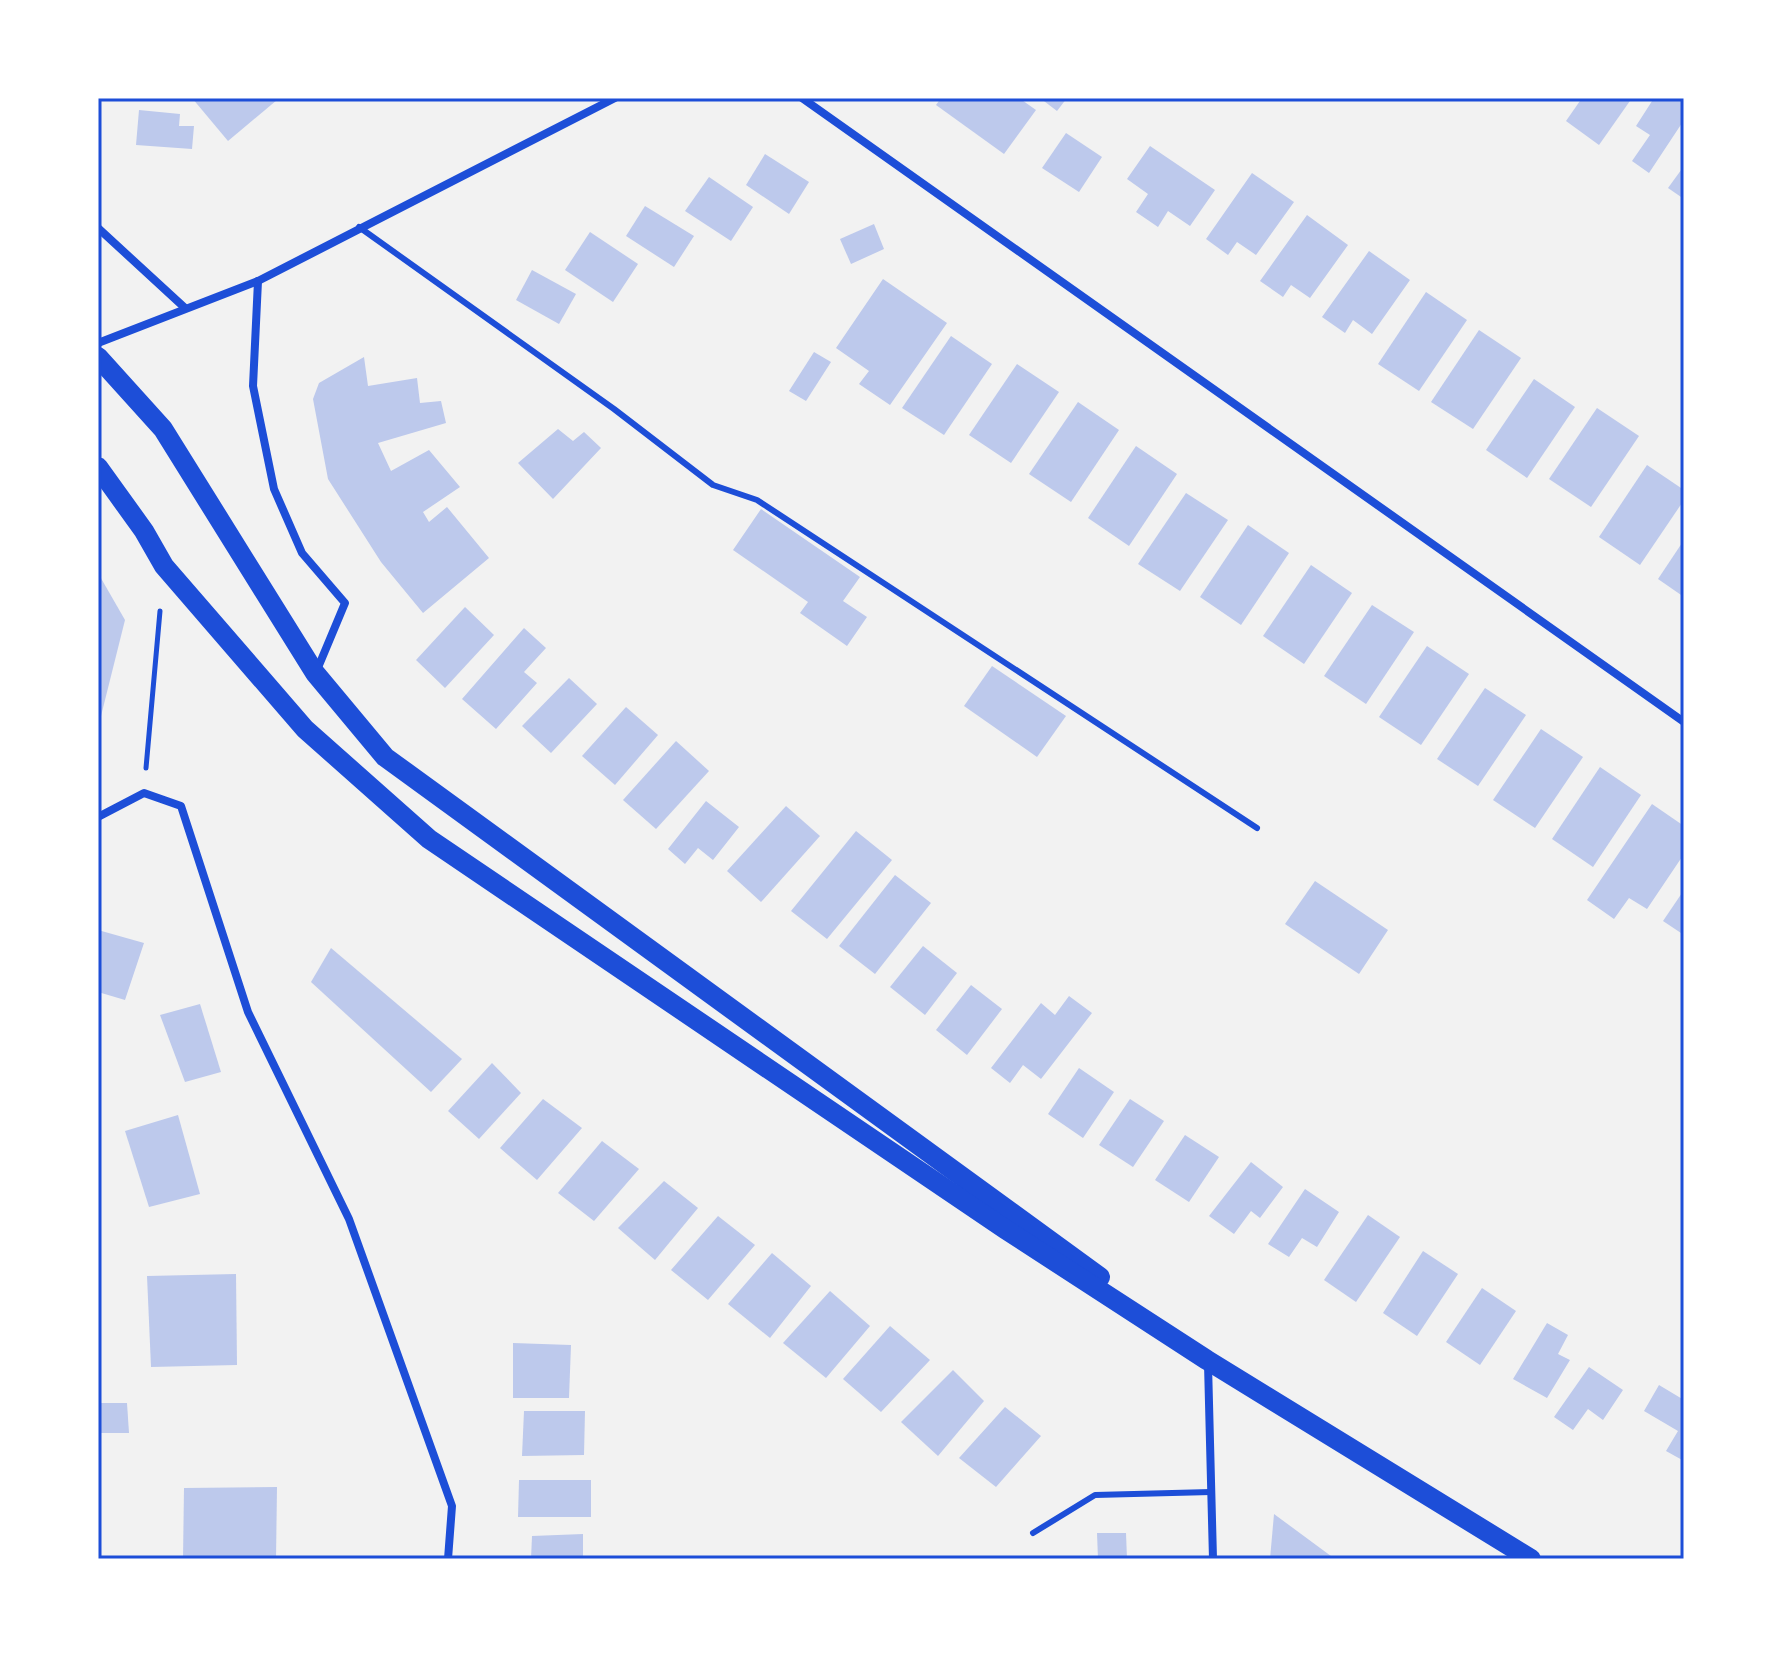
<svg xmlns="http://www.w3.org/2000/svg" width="1782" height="1657" viewBox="0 0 1782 1657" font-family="Ubuntu,sans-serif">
	<rect width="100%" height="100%" fill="#f2f2f2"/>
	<!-- building -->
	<g fill="#bdc9ec">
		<polygon points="192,98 275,98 277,100 228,141"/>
		<polygon points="941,98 1019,98 1036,110 1004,154 936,105"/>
		<polygon points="1040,98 1067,98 1057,111"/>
		<polygon points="1582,98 1632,98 1599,145 1566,121"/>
		<polygon points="1654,98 1678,98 1684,102 1684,120 1649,173 1632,161 1650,135 1636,126"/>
		<polygon points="139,110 180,114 179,126 194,126 192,149 136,145"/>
		<polygon points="1066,133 1102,157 1079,192 1042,168"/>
		<polygon points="1150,146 1215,190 1190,226 1168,211 1158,227 1136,212 1148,194 1127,179"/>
		<polygon points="765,154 809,182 789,214 746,185"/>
		<polygon points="1684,166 1684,199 1668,188"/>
		<polygon points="1252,173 1294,202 1256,255 1237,242 1228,255 1206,239"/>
		<polygon points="709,177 753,207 731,241 685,211"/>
		<polygon points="645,206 694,236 674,267 626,236"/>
		<polygon points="1307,215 1348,245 1310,298 1291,285 1283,297 1260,281"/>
		<polygon points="874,224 884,249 851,264 840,239"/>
		<polygon points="590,232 638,264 613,302 565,270"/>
		<polygon points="1369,251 1410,280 1372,334 1353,320 1345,333 1322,317"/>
		<polygon points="532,270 576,294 559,324 516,300"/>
		<polygon points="883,279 947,323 890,405 859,384 869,371 836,348"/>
		<polygon points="1426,292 1467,320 1419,391 1378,364"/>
		<polygon points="1479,330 1521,358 1473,429 1431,402"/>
		<polygon points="951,336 992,364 944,435 902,408"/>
		<polygon points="814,352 831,362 806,401 789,391"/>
		<polygon points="364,357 368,386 417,378 420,403 441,401 446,423 378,443 391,471 429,450 460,487 423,512 429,522 447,507 489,558 423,613 381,562 328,479 313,399 319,383"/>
		<polygon points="1017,364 1059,392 1011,463 969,435"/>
		<polygon points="1534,379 1575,407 1527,478 1486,450"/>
		<polygon points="1078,402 1119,430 1071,502 1029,474"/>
		<polygon points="1597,408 1639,436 1591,507 1549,479"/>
		<polygon points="558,429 573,441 584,432 601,448 553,499 518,463"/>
		<polygon points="1136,446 1177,474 1129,546 1088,518"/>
		<polygon points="1647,465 1684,490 1684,500 1640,565 1599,537"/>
		<polygon points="1186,493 1228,520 1180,591 1138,564"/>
		<polygon points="761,509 860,577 843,601 867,617 847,646 800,613 808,602 733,550"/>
		<polygon points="1248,525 1289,553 1241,625 1200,597"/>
		<polygon points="1684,540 1684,597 1658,579"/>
		<polygon points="1311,565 1352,593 1304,664 1263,636"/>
		<polygon points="98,573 125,620 99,724 98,724"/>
		<polygon points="1372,605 1414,632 1366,704 1324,676"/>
		<polygon points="465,607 494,635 445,688 416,660"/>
		<polygon points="524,628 546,648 524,672 537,683 496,729 462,699"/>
		<polygon points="1427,646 1469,674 1421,745 1379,717"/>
		<polygon points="992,666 1066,716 1037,757 964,706"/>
		<polygon points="569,678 597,704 551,753 522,726"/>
		<polygon points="1485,688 1526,715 1478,786 1437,759"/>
		<polygon points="626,707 658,735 615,785 582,756"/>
		<polygon points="1541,729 1583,757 1535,828 1493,800"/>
		<polygon points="676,741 709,771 656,829 623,800"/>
		<polygon points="1600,767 1641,795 1593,867 1552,839"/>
		<polygon points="706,801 739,827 713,860 698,848 685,864 668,849"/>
		<polygon points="1652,804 1684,826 1684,854 1647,909 1629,898 1614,919 1587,900"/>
		<polygon points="786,806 820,836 761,902 727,871"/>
		<polygon points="856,831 892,860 827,939 791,911"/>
		<polygon points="895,875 931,903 875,974 839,946"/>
		<polygon points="1315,881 1388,930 1359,974 1285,924"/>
		<polygon points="1684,890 1684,935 1663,921"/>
		<polygon points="98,930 144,943 125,1000 98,992"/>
		<polygon points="923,946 957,973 925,1015 890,987"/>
		<polygon points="331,948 462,1059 431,1092 311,982"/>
		<polygon points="971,985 1002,1009 967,1055 936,1030"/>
		<polygon points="1069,996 1092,1013 1041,1079 1023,1065 1010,1083 991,1068 1041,1003 1055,1015"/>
		<polygon points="200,1004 221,1072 185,1082 160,1015"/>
		<polygon points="492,1063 521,1093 479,1139 448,1111"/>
		<polygon points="1079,1068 1114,1092 1083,1138 1048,1114"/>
		<polygon points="543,1099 582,1128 537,1180 500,1148"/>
		<polygon points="1130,1099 1164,1121 1133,1167 1099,1145"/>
		<polygon points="178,1115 200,1194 149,1207 125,1131"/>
		<polygon points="1185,1135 1219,1157 1189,1202 1155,1180"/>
		<polygon points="602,1141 639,1169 594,1221 558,1193"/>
		<polygon points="1251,1162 1283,1187 1260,1218 1251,1211 1234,1234 1209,1216"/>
		<polygon points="664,1181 698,1208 655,1260 618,1228"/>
		<polygon points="1305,1189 1339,1212 1317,1247 1302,1238 1289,1257 1268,1244"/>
		<polygon points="1368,1215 1400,1237 1356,1302 1324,1280"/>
		<polygon points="718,1216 755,1245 708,1300 671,1270"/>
		<polygon points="1423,1251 1458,1274 1417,1336 1383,1313"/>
		<polygon points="772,1253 811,1286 770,1338 728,1304"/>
		<polygon points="236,1274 237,1365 151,1367 147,1276"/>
		<polygon points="1482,1288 1516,1311 1480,1365 1446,1342"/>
		<polygon points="830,1291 870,1326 826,1378 783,1343"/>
		<polygon points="1547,1323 1568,1335 1558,1354 1570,1360 1547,1398 1513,1379"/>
		<polygon points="890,1326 930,1360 881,1412 843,1379"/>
		<polygon points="513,1343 571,1345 569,1398 513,1398"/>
		<polygon points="1589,1367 1623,1390 1603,1420 1588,1409 1573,1430 1554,1417"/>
		<polygon points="953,1370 984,1401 938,1456 901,1422"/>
		<polygon points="1659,1385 1684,1400 1684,1461 1666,1451 1678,1431 1644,1411"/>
		<polygon points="98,1403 127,1403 129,1433 98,1433"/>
		<polygon points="1005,1407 1041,1436 996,1487 959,1458"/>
		<polygon points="524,1411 585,1411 584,1455 522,1456"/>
		<polygon points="519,1480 591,1480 591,1517 518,1517"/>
		<polygon points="277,1487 276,1559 183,1559 184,1488"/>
		<polygon points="1274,1514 1335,1559 1270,1559"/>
		<polygon points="1097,1533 1126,1533 1127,1559 1098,1559"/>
		<polygon points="583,1534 583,1559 531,1559 532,1536"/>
	</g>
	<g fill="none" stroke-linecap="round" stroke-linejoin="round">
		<!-- path -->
		<polyline stroke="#1d4ed8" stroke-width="5" points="146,768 160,611"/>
		<!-- service -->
		<g stroke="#1d4ed8" stroke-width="6">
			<polyline points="359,227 614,409 713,485 757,500 1257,828"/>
			<polyline points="1033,1533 1095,1495 1211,1492"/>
		</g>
		<!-- minor -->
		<g stroke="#1d4ed8" stroke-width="8">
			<polyline points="802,98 1684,722"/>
			<polyline points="98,228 185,308"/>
			<polyline points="258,281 253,386 274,489 302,553 345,603 317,670"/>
			<polyline points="98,343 258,281 615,98"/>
			<polyline points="98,817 144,793 181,806 248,1012 349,1219 452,1506 448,1559"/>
			<polyline points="1208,1364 1213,1559"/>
		</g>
		<!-- primary -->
		<g stroke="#1d4ed8" stroke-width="20">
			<polyline points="98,357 163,429 315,673 385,757 1100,1277"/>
			<polyline points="98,467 144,531 164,566 305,729 429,839 1005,1229 1207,1360 1531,1559"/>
		</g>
	</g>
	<!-- border -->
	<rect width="1782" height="1657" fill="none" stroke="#ffffff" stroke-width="200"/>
	<rect x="100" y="100" width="1582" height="1457" fill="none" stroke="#1d4ed8" stroke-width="3"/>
</svg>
